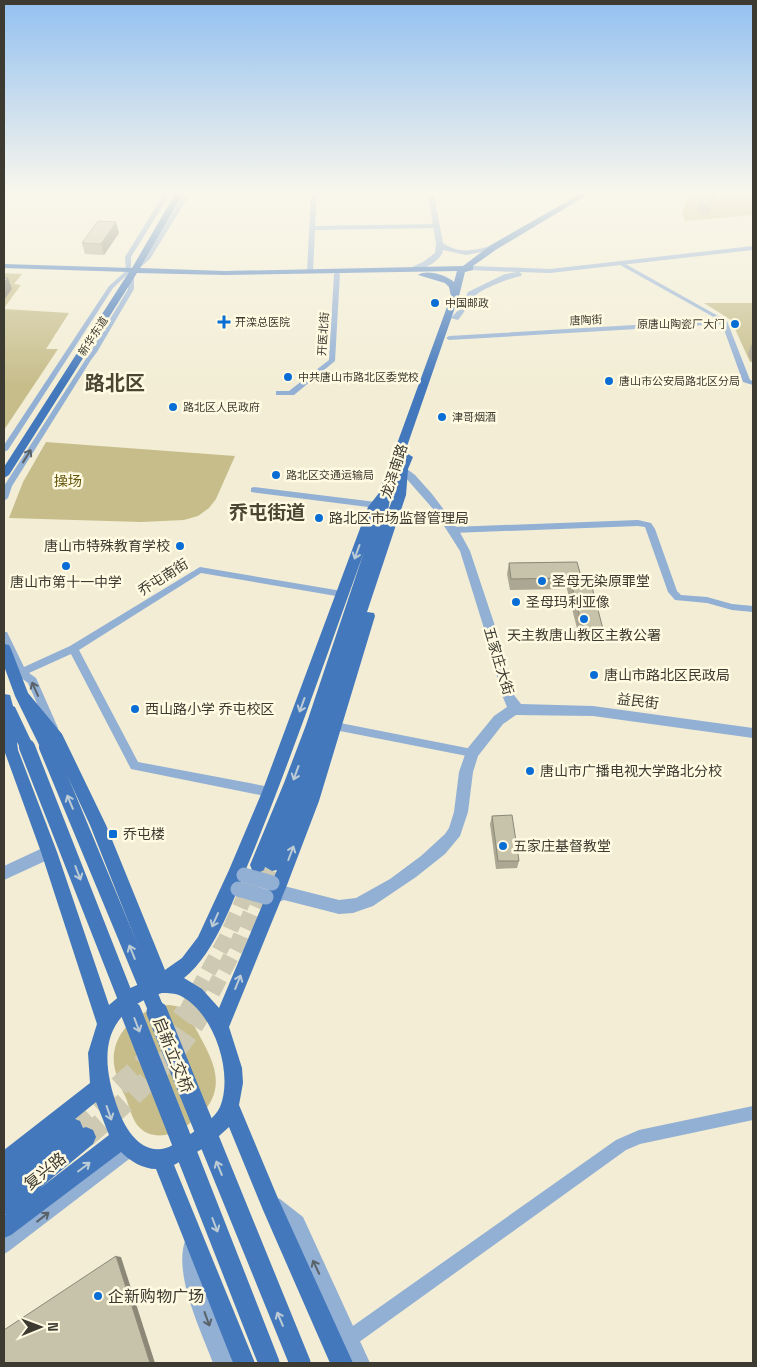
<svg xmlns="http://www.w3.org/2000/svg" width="757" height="1367" viewBox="0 0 757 1367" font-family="'Space Grotesk','Noto Sans SC',sans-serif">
	<rect width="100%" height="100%" fill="#f2edd4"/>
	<!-- green -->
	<g fill="#c7bd8b">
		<polygon points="688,194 753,194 753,215 685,221 682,213"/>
		<polygon points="4,273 22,274 14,284 21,285 4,308"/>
		<polygon points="704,303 753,303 753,362 750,362 731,320"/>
		<polygon points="4,309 69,313 46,349 58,349 4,430"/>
		<polygon points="46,442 235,456 216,499 209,508 198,516 184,520 141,522 9,518 23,482"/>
		<path d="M168,1005c4,0 8,1 11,2 9,6 13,16 18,24 11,21 26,44 15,68 -5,11 -14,17 -23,25 -14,11 -37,18 -51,2 -6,-7 -9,-20 -12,-28 -4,-8 -8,-16 -10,-25 -11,-35 20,-64 52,-68z"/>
	</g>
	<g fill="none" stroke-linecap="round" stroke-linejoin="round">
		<!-- primary-tunnel-far1 -->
		<g stroke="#cec9b3" stroke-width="16" stroke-dasharray="16 8" stroke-linecap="butt">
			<polyline points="185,1014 227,937 251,882"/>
			<polyline points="201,1014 237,945 272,864"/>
		</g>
		<!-- primary-tunnel -->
		<g stroke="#cec9b3" stroke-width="21" stroke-dasharray="21 10" stroke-linecap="butt">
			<polyline points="73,1128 156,1052 186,1012"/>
			<path d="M86,1137c43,-38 87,-74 115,-125"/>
		</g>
		<!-- minor -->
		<g fill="#92afd4" fill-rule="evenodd">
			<polygon points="164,194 170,194 131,257 131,270 128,272 134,274 134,289 97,352 91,360 12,486 8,498 4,501 4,486 91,351 128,289 128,274 113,288 8,450 4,452 4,445 109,286 126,271 125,257"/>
			<polygon points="184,194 190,194 150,259 136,271 132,271 132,269 146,257"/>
			<polygon points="311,194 317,194 315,226 437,224 440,226 437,228 315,230 313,271 310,273 307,271"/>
			<polygon points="622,262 727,321 750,380 753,381 753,385 743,382 722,324 449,340 446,338 449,336 719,320 620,265 619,264"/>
			<polygon points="337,272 340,274 335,361 294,395 276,395 276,391 289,391 329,360 334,274"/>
			<polygon points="254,487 376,502 380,505 376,508 251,492 251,488"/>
			<polygon points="638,520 651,523 655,529 677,591 681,595 707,597 732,604 753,606 753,612 732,610 707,603 675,600 668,592 645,527 638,526 452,533 448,530 452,527"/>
			<polygon points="200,567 342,591 347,594 342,597 201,573 79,650 138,762 270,787 274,789 276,792 274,795 270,797 131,769 71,654 29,673 36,678 58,728 57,731 53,732 49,731 28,683 20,677 15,679 11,678 10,675 15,671 4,645 4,632 7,632 24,667 70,646"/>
			<polygon points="335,722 472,749 476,750 477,753 476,756 472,757 335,730 331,729 330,726 331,723"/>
			<polygon points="753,1106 753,1120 640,1144 626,1150 355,1345 349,1347 343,1345 341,1339 343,1333 616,1140 639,1130"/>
			<polygon points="132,1141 137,1143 139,1148 137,1153 9,1251 4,1254 4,1237 127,1143"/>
		</g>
		<!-- tertiary -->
		<g fill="#92afd4" fill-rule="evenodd">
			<path d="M428,194h6l9,49c17,12 33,7 51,2h3v4l-31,6 -23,-5c-1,10 -20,21 -31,21v-4l11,-5 12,-9 1,-9z"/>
			<path d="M753,246v4l-203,23 -31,-1 3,2 -1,2c-11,2 -41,13 -47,21 -6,7 -9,15 -16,23l-7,-2 10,-11 7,-15 37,-18 12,-2 -47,-2v-4h3l77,3z"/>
			<polygon points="403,466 415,475 432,494 457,527 470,551 499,638 514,695 521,704 593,706 753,728 753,738 593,716 516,715 503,724 478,756 473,772 468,812 460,836 445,854 416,877 373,906 353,913 339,914 284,900 270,905 265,903 262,898 265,893 284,886 339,900 356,898 390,879 421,856 445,834 449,828 454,812 459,772 467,749 494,716 507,707 502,695 487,638 460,551 434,510 398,469"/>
			<polygon points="49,845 54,847 56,852 54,857 4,880 4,866"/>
			<polygon points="273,1197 280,1199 303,1217 370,1363 349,1363 289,1231 266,1213 264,1206 266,1199"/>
			<path d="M193,1235l7,3 3,7v34l30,84h-20c-12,-33 -41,-90 -27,-125z"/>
		</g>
		<!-- primary -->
		<path fill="#4378bc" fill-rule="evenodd" d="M175,194h8l-43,74 85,3 238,-5 28,-21 89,-51h9l-92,55 -24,17v4l-8,2 -6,24 -55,159 4,-1 5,3 -5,12 -2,26 -39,117 7,1 1,3 -56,185 -32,84 -58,142 13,41 1,15 -4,22 38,91 76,167h-23l-67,-153 -34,-83 -20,18 -35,20 81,198h-22l-77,-194c-13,0 -26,-8 -35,-17l-110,83 -7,3v-23l2,-1h-2v-64l86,-67 -2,-30 9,-29 -56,-172 -37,-102v-56l6,1 3,11 2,1 19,40 -2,4 -5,2 -5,-2 -5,-9 1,8 39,102 52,153 19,-16 23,-10 -61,-154 -36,-78 -2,4 -5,2 -5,-2 -27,-55 -11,-30v-22l5,1 2,4 17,44 34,41 44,91 59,145 17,-12 16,-21 31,-67 33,-78 106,-285 11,-14 72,-197 -2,-9 -4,-4 -27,-8c9,-6 28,0 36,7l3,-11 -232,4 -88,-2 -128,202 -5,3v-11l125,-195 -125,-4v-4l128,4zM397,475l-3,20 -6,16 3,-18zM364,552l-58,173 -22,58 -34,82 2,5 6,3 6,-3 1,-3 7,4 5,-1 -58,138 -17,-19 -18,-11c32,-25 51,-83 67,-121 41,-100 76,-203 113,-305zM162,993c6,0 13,0 19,3 33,17 53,77 39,111 -5,11 -18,19 -28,26 -8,5 -17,12 -26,15 -25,7 -41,-19 -48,-39 -19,-53 -17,-97 44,-116zM96,1102l13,33 -70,54 54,-45 3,-7 -3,-7 -7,-3 -3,1 -3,-7 -5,-2z"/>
		<!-- tertiary-bridge -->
		<g stroke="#92afd4" stroke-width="15">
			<polyline points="244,875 272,883"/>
			<polyline points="238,889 266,897"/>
		</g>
		<!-- primary-bridge-far1 -->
		<g stroke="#4378bc" stroke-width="16">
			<polyline points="27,747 132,1014"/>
			<polyline points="47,747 158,1014"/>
		</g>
		<!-- primary-bridge -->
		<g stroke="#4378bc" stroke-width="21">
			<polyline points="131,1012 269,1363"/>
			<polyline points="157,1012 300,1363"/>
		</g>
	</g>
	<!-- wall -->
	<g fill="#aba792">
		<polygon points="715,194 708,214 698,212 700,204"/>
		<polygon points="119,233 104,255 85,254 82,243"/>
		<polygon points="751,345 753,345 753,362 752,362 748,354"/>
		<polygon points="577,562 584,587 603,629 599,640 580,640 567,589 510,590 507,574 509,563"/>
		<polygon points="492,816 519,861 517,868 496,869 490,824"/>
	</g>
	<!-- shaded-wall -->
	<g fill="#8b8877">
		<polygon points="116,222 119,233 104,255 101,244"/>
		<polygon points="8,278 12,289 4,300 4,283"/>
		<polygon points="116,1256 121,1257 155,1363 150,1363"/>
	</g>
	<!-- building -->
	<g fill="#c7c2aa" stroke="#8b8877">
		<polygon points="704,194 714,194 710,205 700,204"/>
		<polygon points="98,221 116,222 101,244 82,243"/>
		<polygon points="4,278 8,278 4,283"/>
		<polygon points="577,562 584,587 592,587 603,629 583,630 570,578 511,579 509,563"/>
		<polygon points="512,815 519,861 498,861 492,816"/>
		<polygon points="116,1256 150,1363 4,1363 4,1330"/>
	</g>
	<!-- one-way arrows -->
	<defs><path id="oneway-shaft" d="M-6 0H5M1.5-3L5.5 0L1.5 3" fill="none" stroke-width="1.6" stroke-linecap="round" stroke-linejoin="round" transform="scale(1.25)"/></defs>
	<g stroke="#5a636a">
		<use href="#oneway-shaft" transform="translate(27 456) rotate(-58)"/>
		<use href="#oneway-shaft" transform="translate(35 689) rotate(-114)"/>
		<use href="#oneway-shaft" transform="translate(43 1217) rotate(-38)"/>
		<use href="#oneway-shaft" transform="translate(316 1267) rotate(-115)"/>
		<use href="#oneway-shaft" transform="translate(207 1319) rotate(70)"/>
	</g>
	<g stroke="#bdccd4">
		<use href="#oneway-shaft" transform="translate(357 552) rotate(110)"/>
		<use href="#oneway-shaft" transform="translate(302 705) rotate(110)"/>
		<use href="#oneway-shaft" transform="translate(296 773) rotate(110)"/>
		<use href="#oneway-shaft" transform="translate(70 802) rotate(-113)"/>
		<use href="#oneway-shaft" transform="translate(291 853) rotate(-69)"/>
		<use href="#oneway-shaft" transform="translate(78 873) rotate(69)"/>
		<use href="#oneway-shaft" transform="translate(215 920) rotate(114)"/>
		<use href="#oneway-shaft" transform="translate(132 952) rotate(-112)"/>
		<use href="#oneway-shaft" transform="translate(238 982) rotate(-68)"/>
		<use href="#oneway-shaft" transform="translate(137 1025) rotate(69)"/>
		<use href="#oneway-shaft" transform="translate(109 1113) rotate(71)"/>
		<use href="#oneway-shaft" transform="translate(84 1167) rotate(-37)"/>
		<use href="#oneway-shaft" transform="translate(219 1168) rotate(-112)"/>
		<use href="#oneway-shaft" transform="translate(215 1225) rotate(69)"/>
		<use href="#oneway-shaft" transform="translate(280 1319) rotate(-113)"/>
	</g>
	<!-- sky -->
	<linearGradient id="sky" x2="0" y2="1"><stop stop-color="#93c0f0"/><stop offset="0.5" stop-color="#f9f7ec"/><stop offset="1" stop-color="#f9f7ec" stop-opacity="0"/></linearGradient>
	<rect width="757" height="385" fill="url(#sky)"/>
	<!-- markers -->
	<g fill="#086ed6" stroke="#fffae1" stroke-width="2">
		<circle cx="435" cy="303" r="5"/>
		<path d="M221.5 314.5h5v5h5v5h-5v5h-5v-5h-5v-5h5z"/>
		<circle cx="735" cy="324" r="5"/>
		<circle cx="288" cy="377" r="5"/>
		<circle cx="609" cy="381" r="5"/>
		<circle cx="173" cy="407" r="5"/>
		<circle cx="442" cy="417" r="5"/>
		<circle cx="276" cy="475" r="5"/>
		<circle cx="319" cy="518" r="5"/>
		<circle cx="180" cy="546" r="5"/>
		<circle cx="66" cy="566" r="5"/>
		<circle cx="542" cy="581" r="5"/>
		<circle cx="516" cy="602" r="5"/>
		<circle cx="584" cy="619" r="5"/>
		<circle cx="594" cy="675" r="5"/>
		<circle cx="135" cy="709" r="5"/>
		<circle cx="530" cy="771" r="5"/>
		<rect x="108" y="829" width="10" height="10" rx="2.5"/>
		<circle cx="503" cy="846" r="5"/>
		<circle cx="98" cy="1296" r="5"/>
	</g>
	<g text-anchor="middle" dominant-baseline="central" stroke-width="5" stroke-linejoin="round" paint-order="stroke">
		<!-- far-poi labels -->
		<g font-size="11" fill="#3c3a31" stroke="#fffae1" text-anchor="start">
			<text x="445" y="303">中国邮政</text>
			<text x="235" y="322">开滦总医院</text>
			<text x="725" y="324" text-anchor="end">原唐山陶瓷厂大门</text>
			<text x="298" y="377">中共唐山市路北区委党校</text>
			<text x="619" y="381">唐山市公安局路北区分局</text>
			<text x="183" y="407">路北区人民政府</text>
			<text x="452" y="417">津哥烟酒</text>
			<text x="286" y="475">路北区交通运输局</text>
		</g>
		<!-- far-street labels -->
		<g font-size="11" fill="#3c3a31" stroke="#fffae1">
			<text transform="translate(586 320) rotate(-3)">唐陶街</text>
			<text transform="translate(323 334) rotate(-86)">开医北街</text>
			<text transform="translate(93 336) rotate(-57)">新华东道</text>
		</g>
		<!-- street labels -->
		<g font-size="14" fill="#3c3a31" stroke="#fffae1">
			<text transform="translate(394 471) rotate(-72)">龙泽南路</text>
			<text transform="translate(163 577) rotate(-32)">乔屯南街</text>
			<text transform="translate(499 661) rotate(73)">五家庄大街</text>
			<text transform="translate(638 701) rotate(7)">益民街</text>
		</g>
		<!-- park labels -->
		<g font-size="14" fill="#63560b" stroke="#fffae1">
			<text x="68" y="481">操场</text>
		</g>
		<!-- poi labels -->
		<g font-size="14" fill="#3c3a31" stroke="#fffae1" text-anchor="start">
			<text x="329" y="518">路北区市场监督管理局</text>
			<text x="170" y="546" text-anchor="end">唐山市特殊教育学校</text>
			<text x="552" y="581">圣母无染原罪堂</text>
			<text x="66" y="582" text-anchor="middle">唐山市第十一中学</text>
			<text x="526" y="602">圣母玛利亚像</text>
			<text x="584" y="635" text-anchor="middle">天主教唐山教区主教公署</text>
			<text x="604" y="675">唐山市路北区民政局</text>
			<text x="145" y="709">西山路小学 乔屯校区</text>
			<text x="540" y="771">唐山市广播电视大学路北分校</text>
			<text x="123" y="834">乔屯楼</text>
			<text x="513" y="846">五家庄基督教堂</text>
		</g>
		<!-- near-street labels -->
		<g font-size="16" fill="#3c3a31" stroke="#fffae1">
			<text transform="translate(173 1055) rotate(68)">启新立交桥</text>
			<text transform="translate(45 1171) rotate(-39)">复兴路</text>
		</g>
		<!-- near-poi labels -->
		<g font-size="16" fill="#3c3a31" stroke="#fffae1" text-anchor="start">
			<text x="108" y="1296">企新购物广场</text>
		</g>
		<!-- district labels -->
		<g font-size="19" font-weight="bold" fill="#4a4632" stroke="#fffae1">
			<text x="267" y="512">乔屯街道</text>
		</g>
		<!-- far-town labels -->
		<g font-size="20" font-weight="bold" fill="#4a4632" stroke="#fffae1">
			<text x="115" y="383">路北区</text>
		</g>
	</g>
	<!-- border -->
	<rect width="757" height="1367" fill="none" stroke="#3c3a31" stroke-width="10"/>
	<!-- north arrow -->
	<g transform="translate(40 1327) rotate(89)" stroke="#fffae1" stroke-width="4" paint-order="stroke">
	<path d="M0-4L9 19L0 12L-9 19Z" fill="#3c3a31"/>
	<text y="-8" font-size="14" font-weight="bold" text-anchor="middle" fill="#3c3a31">N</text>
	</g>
</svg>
